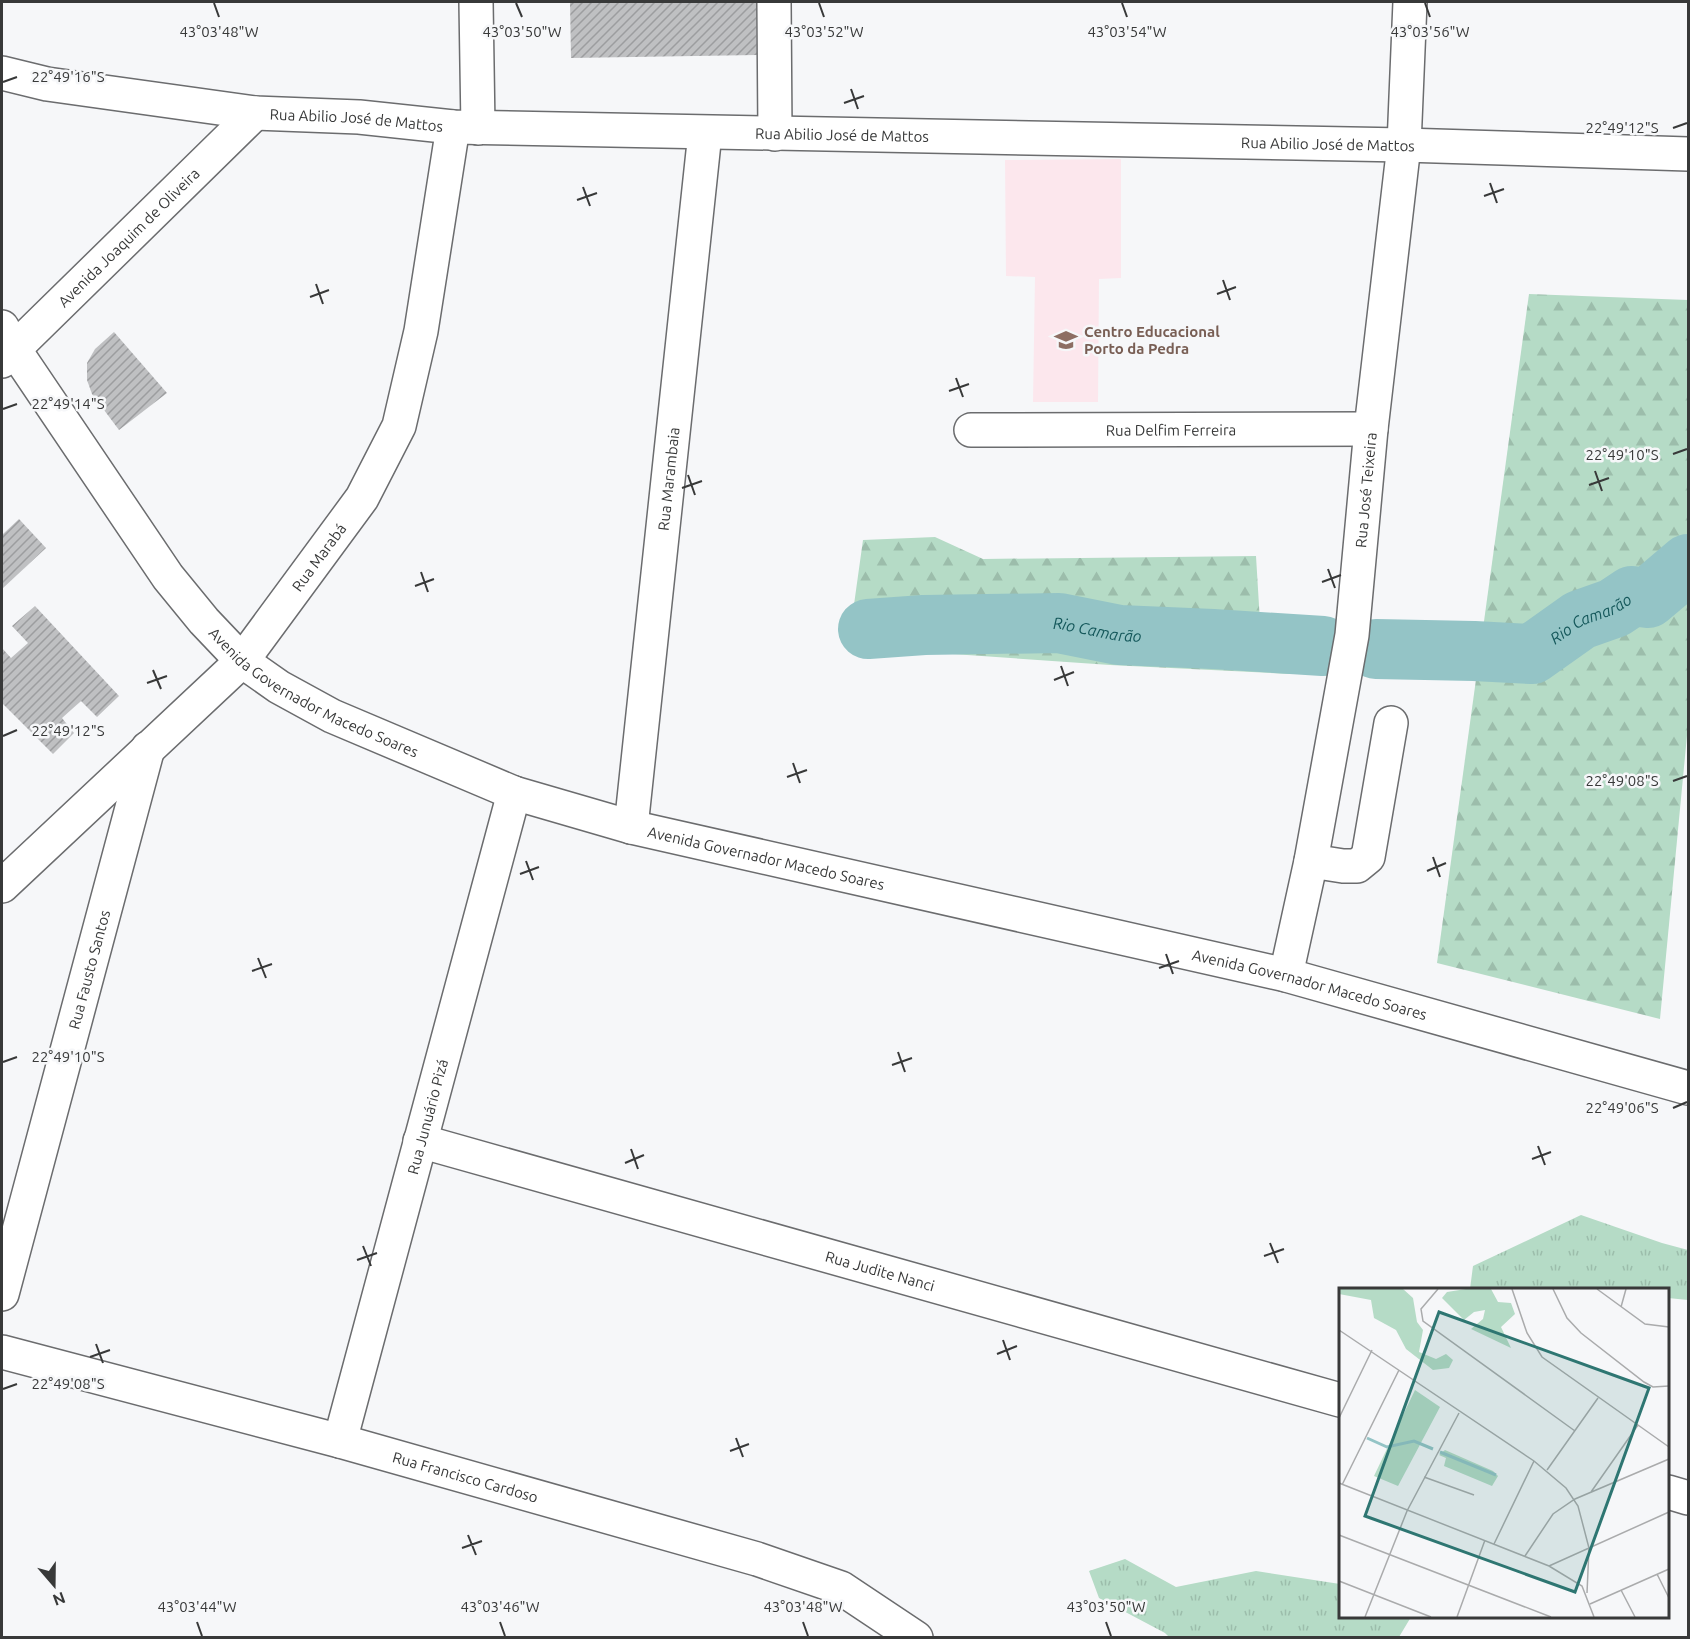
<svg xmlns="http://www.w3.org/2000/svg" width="1690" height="1639" viewBox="0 0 1690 1639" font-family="Ubuntu,sans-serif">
	<defs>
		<pattern id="grass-tufts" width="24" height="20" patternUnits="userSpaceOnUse" patternTransform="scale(1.5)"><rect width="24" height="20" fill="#b5dbc6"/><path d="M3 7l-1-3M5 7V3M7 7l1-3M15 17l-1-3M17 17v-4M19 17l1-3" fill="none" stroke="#9cbdab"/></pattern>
		<pattern id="forest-firs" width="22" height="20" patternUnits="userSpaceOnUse" patternTransform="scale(1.5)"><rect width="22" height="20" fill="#b5dbc6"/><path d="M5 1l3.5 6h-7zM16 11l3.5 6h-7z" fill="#9cbdab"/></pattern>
		<pattern id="building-hatch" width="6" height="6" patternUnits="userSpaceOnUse" patternTransform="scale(1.5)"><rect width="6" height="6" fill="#bfc0c2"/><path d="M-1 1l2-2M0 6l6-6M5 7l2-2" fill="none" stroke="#9c9d9f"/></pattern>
	</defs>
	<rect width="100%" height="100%" fill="#f6f7f9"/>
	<!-- education -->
	<polygon fill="#fce7ed" points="1121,159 1121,278 1099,279 1098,402 1033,402 1035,277 1006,276 1005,160"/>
	<!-- grass -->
	<g fill="url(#grass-tufts)">
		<polygon points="1581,1215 1662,1243 1688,1250 1688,1300 1668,1298 1668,1290 1470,1289 1473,1266"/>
		<polygon points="1125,1559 1176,1587 1256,1571 1340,1584 1340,1616 1411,1617 1399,1637 1169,1637 1165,1633 1099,1598 1089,1571"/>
	</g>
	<!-- forest -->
	<g fill="url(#forest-firs)">
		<polygon points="1529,294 1688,300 1688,725 1660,1019 1437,963"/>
		<polygon points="935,537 983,559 1256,556 1260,622 1321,618 1319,652 1297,648 1290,674 1110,665 894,650 851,626 863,540"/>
	</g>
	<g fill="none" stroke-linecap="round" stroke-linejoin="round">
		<!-- river -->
		<g stroke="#94c4c6" stroke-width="60">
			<path id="s1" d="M868,629l56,-4 135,-2 60,12 94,4 110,7"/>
			<path id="s2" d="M1376,649l98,2 58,3 48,-34 34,-12 18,-12 16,2 40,-34"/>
		</g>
	</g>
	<!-- building -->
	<g fill="url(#building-hatch)">
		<polygon points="570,2 756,2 757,55 571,58"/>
		<polygon points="114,332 167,393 119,430 92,394 87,380 87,363 95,349"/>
		<polygon points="19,519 46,548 2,589 2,535"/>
		<polygon points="35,606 119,696 97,717 81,701 62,718 74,733 53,754 2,703 2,648 11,658 28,643 12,626"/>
	</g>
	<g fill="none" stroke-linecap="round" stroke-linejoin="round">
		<!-- minor casing -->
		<g stroke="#6b6c6e" stroke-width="36">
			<g id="minor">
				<polyline points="476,2 478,128"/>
				<polyline points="774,2 775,134"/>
				<path id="s3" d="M2,361l253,-248"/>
				<path id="s4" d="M971,430l400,-1"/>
				<path id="s5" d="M631,827l74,-694"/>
				<polyline points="1311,861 1343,866 1357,866 1368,857 1391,723"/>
				<path id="s6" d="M2,886l240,-225 120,-163 37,-72 22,-95 32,-204"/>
				<path id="s7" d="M1286,975l25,-114 41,-226 19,-206 33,-284 6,-143"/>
				<path id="s8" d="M420,1141l920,259"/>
				<path id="s9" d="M2,1294l146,-546"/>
				<path id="s10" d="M2,1352l338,89 417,118 84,29 75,50"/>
				<path id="s11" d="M340,1441l174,-648"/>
				<polyline points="1668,1492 1688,1498"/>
			</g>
		</g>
		<!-- major casing -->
		<g stroke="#6b6c6e" stroke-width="36">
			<g id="major">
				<path id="s12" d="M2,73l45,11 208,29 104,4 94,10 951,18 284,9"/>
				<path id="s13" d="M2,327l12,22 154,228 36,44 38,40 37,26 53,29 182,77 117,34 655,148 402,113"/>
			</g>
		</g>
		<!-- minor -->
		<use href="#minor" stroke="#fff" stroke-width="33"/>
		<!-- major -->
		<use href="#major" stroke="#fff" stroke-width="33"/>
	</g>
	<!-- ticks -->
	<path fill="none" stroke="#383939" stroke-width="2" d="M214,3l5,14M516,3l6,14M819,3l5,14M1122,3l5,14M1425,3l5,14M3,82l14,-5M851,89l7,20M844,103l20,-7M1673,128l14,-5M1490,183l7,20M583,187l7,19M1484,196l20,-7M577,200l20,-7M1223,280l7,20M316,284l7,20M1217,294l19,-7M310,297l19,-7M956,378l7,19M949,391l20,-7M3,409l14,-5M1673,454l14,-5M1595,471l7,20M688,475l7,20M1589,485l20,-7M682,488l20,-7M1328,569l7,19M421,572l7,20M1322,582l19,-7M415,586l19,-7M1061,666l7,20M153,670l8,19M1054,680l20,-8M147,683l20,-7M3,736l14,-6M793,763l7,20M787,777l20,-7M1673,781l14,-5M1433,857l7,20M526,861l7,19M1427,871l19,-8M520,874l19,-7M1166,954l7,20M258,958l8,20M1159,968l20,-7M252,971l20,-7M898,1052l7,20M3,1062l14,-5M892,1065l20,-7M1673,1108l14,-6M1538,1146l7,19M631,1149l7,20M1532,1159l19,-7M625,1163l19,-8M1270,1243l8,20M363,1246l8,20M1264,1256l20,-7M357,1260l20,-7M1003,1340l7,20M96,1344l7,19M997,1354l20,-8M90,1357l20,-7M3,1389l14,-5M736,1438l7,19M730,1451l19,-7M468,1535l8,20M462,1548l20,-7M197,1622l5,14M500,1622l5,14M803,1622l5,14M1106,1622l5,14"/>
	<!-- icons -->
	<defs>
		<g id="school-bare" transform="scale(1.8)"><path d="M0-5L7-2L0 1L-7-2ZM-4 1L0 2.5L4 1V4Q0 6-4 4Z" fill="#8d6e63" stroke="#f6f7f9" stroke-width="2.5" paint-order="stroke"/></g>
	</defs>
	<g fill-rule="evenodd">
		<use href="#school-bare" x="1066" y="340"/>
	</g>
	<g text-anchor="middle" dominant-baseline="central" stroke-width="5" stroke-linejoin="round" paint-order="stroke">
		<!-- street labels -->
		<g font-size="15" fill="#383939" stroke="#f6f7f9">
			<text stroke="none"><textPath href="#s12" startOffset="358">Rua Abilio José de Mattos</textPath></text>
			<text stroke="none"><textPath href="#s12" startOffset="844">Rua Abilio José de Mattos</textPath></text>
			<text stroke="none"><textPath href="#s12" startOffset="1330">Rua Abilio José de Mattos</textPath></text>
			<text stroke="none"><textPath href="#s3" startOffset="177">Avenida Joaquim de Oliveira</textPath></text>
			<text stroke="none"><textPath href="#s4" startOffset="200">Rua Delfim Ferreira</textPath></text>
			<text stroke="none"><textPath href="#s5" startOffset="350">Rua Marambaia</textPath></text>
			<text stroke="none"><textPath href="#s7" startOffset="492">Rua José Teixeira</textPath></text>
			<text stroke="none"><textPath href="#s6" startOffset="458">Rua Marabá</textPath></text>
			<text stroke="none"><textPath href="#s13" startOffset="490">Avenida Governador Macedo Soares</textPath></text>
			<text stroke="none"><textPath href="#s13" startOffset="976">Avenida Governador Macedo Soares</textPath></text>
			<text stroke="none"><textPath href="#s9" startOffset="336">Rua Fausto Santos</textPath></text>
			<text stroke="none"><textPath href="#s13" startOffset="1534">Avenida Governador Macedo Soares</textPath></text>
			<text stroke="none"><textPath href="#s11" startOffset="336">Rua Junuário Pizá</textPath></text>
			<text stroke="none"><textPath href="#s8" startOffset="478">Rua Judite Nanci</textPath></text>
			<text stroke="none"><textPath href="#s10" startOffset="480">Rua Francisco Cardoso</textPath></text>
		</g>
		<!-- education labels -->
		<g font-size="15" font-weight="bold" fill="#785e54" stroke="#f6f7f9" text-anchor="start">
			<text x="1084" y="331">Centro Educacional<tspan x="1084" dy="17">Porto da Pedra</tspan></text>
		</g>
		<!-- water labels -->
		<g font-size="16" font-style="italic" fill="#15585b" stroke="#f6f7f9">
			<text stroke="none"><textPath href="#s2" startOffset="225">Rio Camarão</textPath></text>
			<text stroke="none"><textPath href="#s1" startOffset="230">Rio Camarão</textPath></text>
		</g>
	</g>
	<!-- overview -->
	<g transform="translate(1339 1288)">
		<rect width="330" height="330" fill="#f6f7f9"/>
		<path d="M0,1h64l10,9 4,24 6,8 -4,22 17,7 10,-5 7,6 -4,8 -16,2 -27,-21 -10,-19 -22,-12 -3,-18 -32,-6zM127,1h25l7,13 13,1 4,11 -14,13 10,21 -40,-19 12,-10 2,-9 -11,2 -10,8 -22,-22 5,-6z" fill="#b5dbc6"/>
		<path d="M76,102l25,17 -42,79 -24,-10zM106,162l48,21 5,5 -6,10 -48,-20 2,-8 -7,-3z" fill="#b5dbc6"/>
		<path fill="none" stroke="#94c4c6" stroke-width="3" d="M28,150l20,9 27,-6 19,8M101,164l56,23"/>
		<path fill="none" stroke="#aaabac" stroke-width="1.5" d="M99,1l-17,20 2,12 152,110M173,1l15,44 15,24 127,90M214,1l14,29 14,15 63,49 9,5 16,-1M258,1l48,35 24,3M282,19l5,-18M0,42l195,131 32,27 12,18 11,42 -2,45M0,130l33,-68M208,182l51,-72M85,189l50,18M0,195l210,83 33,20 12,31M3,197l57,-115M252,204l47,-67M0,247l212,82M155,256l40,-83M186,268l28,-42 22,-15 94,-40M210,278l120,-54M318,286l12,24M0,293l92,36M282,302l14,27M251,316l79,-35M26,329l42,-106 52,-98M118,329l28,-77"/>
		<path fill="#2e7672" fill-opacity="0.15" stroke="#2e7672" stroke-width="3" d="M100,24l210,76 -74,204 -210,-76z"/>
		<rect width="330" height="330" fill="none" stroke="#383939" stroke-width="3"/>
	</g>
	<g font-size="15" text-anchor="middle" fill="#383939" stroke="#f6f7f9" stroke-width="5" stroke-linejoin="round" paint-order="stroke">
		<text x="1430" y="37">43°03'56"W</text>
		<text x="219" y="37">43°03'48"W</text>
		<text x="522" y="37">43°03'50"W</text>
		<text x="824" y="37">43°03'52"W</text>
		<text x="1127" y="37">43°03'54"W</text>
		<text x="68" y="82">22°49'16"S</text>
		<text x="1622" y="133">22°49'12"S</text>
		<text x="68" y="409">22°49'14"S</text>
		<text x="1622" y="460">22°49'10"S</text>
		<text x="68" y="736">22°49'12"S</text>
		<text x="1622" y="786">22°49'08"S</text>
		<text x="68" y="1062">22°49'10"S</text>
		<text x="1622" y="1113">22°49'06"S</text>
		<text x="68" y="1389">22°49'08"S</text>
		<text x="197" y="1612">43°03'44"W</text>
		<text x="500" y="1612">43°03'46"W</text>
		<text x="803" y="1612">43°03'48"W</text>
		<text x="1106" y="1612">43°03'50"W</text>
	</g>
	<!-- border -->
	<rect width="1690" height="1639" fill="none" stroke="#383939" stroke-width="6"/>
	<!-- north arrow -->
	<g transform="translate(54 1585) rotate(160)" stroke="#f6f7f9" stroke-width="4.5" paint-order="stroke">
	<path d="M0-4.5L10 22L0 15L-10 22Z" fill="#383939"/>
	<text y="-9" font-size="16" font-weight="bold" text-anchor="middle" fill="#383939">N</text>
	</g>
</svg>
